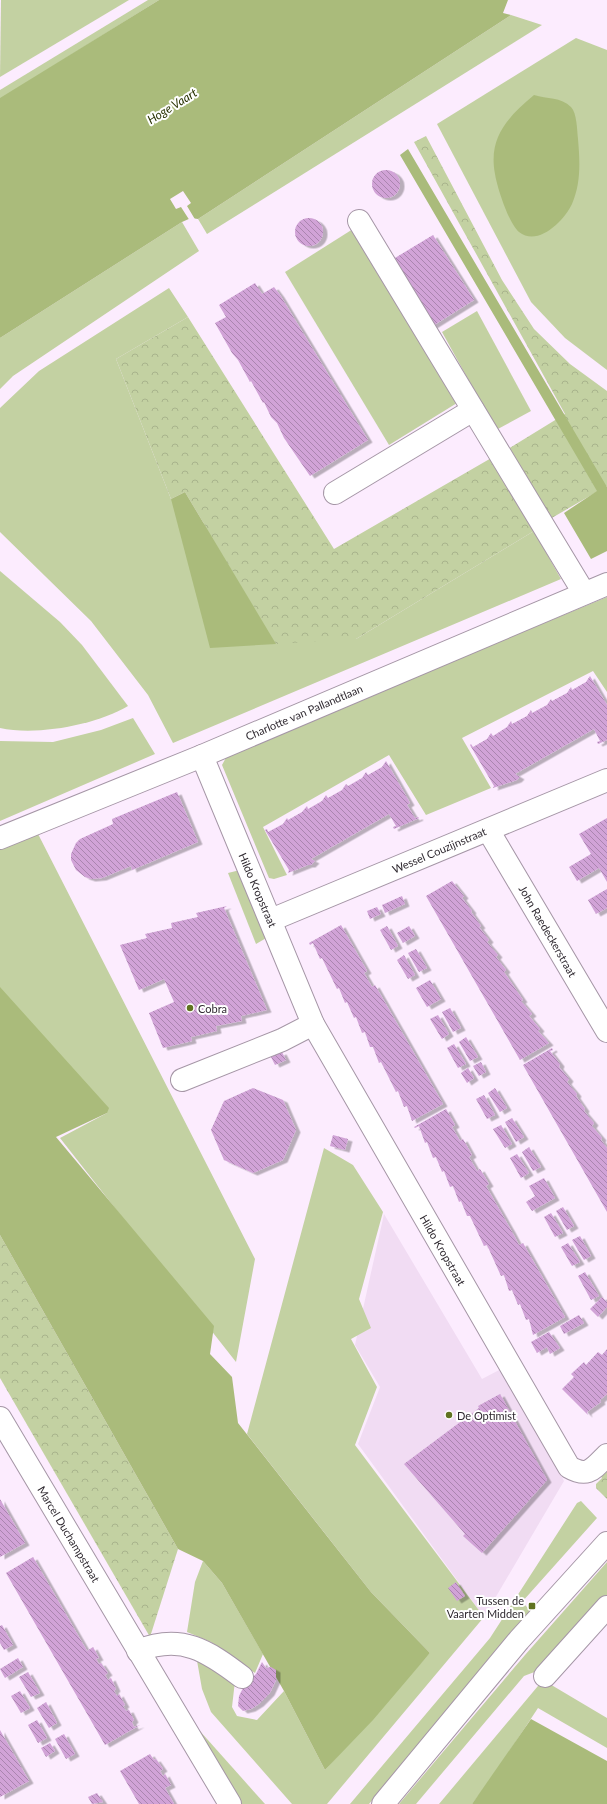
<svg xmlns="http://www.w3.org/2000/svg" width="607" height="1804" viewBox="0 0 607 1804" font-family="Lato,sans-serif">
	<defs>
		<pattern id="forest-crowns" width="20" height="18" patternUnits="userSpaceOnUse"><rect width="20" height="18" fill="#c3d1a2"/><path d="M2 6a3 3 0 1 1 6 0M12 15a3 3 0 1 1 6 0" fill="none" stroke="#a8b38c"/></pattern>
		<pattern id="building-back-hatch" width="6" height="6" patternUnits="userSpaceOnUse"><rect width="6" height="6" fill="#d1a3d7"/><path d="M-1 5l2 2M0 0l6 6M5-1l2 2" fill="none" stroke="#aa85af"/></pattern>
		<filter id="shadow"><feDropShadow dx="4.5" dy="2.5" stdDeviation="0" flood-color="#0004"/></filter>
	</defs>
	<rect width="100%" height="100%" fill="#fcecfe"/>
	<!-- built -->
	<polygon fill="#f1dcf3" points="384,1214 482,1379 503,1368 564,1481 484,1617 358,1444 380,1387 355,1345"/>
	<!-- green -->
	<g fill="#c3d1a2">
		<polygon points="1,0 129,0 0,77"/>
		<polygon points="148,0 159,0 0,99 0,90"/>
		<polygon points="511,15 542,25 207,234 198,219"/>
		<polygon points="576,38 607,50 607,370 565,338 531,302 437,124"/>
		<polygon points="182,222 199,251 13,376 0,389 0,338"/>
		<polygon points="353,229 457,403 389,445 285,272"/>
		<polygon points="169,288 188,317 116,359 171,499 356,639 534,531 561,579 173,743 148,695 91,621 0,532 0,408 39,371"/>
		<polygon points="477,311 531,411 496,430 442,332"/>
		<path d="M0,571l60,51 22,23 46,61c-32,19 -91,30 -128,22z"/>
		<polygon points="607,597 607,692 593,671 462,738 491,788 426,815 389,755 263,827 287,875 274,879 269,878 222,765 228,754"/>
		<polygon points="133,718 155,754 0,821 0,741 53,742 101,730"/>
		<polygon points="37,832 255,1259 236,1362 60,1138 107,1113 0,990 0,848"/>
		<polygon points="240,870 268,937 256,944 228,873"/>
		<polygon points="324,1148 353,1165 383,1212 359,1299 371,1328 351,1339 377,1387 355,1445 484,1617 327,1804 292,1804 211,1712 202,1689 196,1655 235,1681 232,1707 237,1716 257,1720 284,1691 325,1770 430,1653 371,1592 247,1434"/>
		<polygon points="581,1501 597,1518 522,1602 532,1612 369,1804 350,1804 490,1638 577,1503"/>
		<polygon points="203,1561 222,1583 263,1654 255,1673 211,1642 187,1632 195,1582"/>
		<polygon points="607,1562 607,1596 537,1671 524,1676 416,1804 399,1804 525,1655"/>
		<polygon points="543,1680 607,1718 607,1748 538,1708 491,1779 472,1804 439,1804"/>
		<polygon points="199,1730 265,1804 240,1804"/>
	</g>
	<!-- forest -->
	<g fill="url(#forest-crowns)">
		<polygon points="426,136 502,280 534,329 570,364 607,391 607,486 550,519 508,449 565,414 414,142"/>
		<polygon points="188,317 334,549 493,457 534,531 356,639 210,648 276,644 185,492 171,499 116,359"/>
		<polygon points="0,1235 178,1549 150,1637 0,1378"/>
		<polygon points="607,1465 607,1499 596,1488 596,1484 602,1478 599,1473"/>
	</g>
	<!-- water -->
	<g fill="#aabb7b">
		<polygon points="159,0 508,0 503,13 511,15 198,219 191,218 182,222 0,338 0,98"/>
		<path d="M534,95c13,4 27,2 37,12 6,6 6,23 7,32 2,23 3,44 -6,65 -8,17 -34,43 -53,28 -10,-8 -22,-45 -24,-58 -7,-37 13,-57 39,-79z"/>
		<polygon points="408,149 607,487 607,551 591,559 564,513 597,491 400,155"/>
		<polygon points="185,492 276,644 210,648 171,499"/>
		<polygon points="0,987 109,1108 107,1113 56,1137 214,1326 210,1354 232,1377 238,1423 371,1592 430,1653 373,1720 325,1770 284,1691 222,1583 203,1561 178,1549 0,1235"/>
		<polygon points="531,1719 607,1761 607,1804 472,1804"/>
	</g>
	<!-- pier -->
	<polygon fill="#fcecfe" points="183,191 191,203 187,206 196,221 190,221 181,207 176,209 170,199"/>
	<!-- building -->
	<g fill="url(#building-back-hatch)" filter="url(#shadow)">
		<circle cx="386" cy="184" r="14"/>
		<circle cx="309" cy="232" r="14"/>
		<polygon points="433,235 474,300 431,327 390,261"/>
		<polygon points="255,283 262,294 274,287 280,295 368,440 310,476 284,438 277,423 271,417 264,402 263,403 251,381 250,382 238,360 232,353 215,323 226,317 219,305"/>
		<polygon points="590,676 607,705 607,740 598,744 597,742 600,741 594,729 515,774 520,777 517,780 493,788 494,786 470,745 471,744 473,747 487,739 491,733 493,736 507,727 511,721 512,724 527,716 531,710 532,713 547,705 551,699 552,701 567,693 571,687 572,690 586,682"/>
		<polygon points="386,761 410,803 407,805 415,818 418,817 419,818 394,829 393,827 396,826 389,814 311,859 315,861 311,865 308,865 288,873 289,870 265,830 267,829 268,832 283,824 287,818 288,820 302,812 307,806 308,809 322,801 326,795 328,798 342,790 346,784 348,786 362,778 366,772 368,775 382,767"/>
		<polygon points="177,792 198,842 132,870 131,866 102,878 91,879 85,877 76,870 71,860 71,854 76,843 80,839 113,824 112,819"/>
		<polygon points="607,818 607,882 599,868 577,881 569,867 591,854 579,834"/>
		<polygon points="452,881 464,896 462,898 472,911 471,912 481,926 479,927 489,940 487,942 498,955 496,957 506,970 504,972 523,1000 521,1001 532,1014 529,1016 540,1029 538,1031 549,1043 520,1060 426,896"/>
		<polygon points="607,889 607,908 596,914 588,900"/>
		<polygon points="402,896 405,904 385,913 382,905"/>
		<polygon points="227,906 224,908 267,1010 241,1016 242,1021 216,1026 217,1031 191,1037 192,1041 163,1048 149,1013 174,1002 164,979 139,990 120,945 147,938 145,934 172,928 171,923 198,917 196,913"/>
		<polygon points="377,907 381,914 370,919 367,911"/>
		<polygon points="341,925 367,971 364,973 372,987 375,985 443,1104 412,1121 407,1106 404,1107 398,1091 396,1092 381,1062 379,1063 373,1047 370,1047 365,1032 362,1033 356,1017 354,1018 347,1002 345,1003 339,988 337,989 322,958 320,959 313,943 310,945 309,943"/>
		<polygon points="387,926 398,946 391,950 380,930"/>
		<polygon points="409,926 415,936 403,943 397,933"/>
		<polygon points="416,949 427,968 419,972 408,953"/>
		<polygon points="404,955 415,975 408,979 397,960"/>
		<polygon points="430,980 441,999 427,1007 416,988"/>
		<polygon points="450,1008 461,1028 453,1032 442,1012"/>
		<polygon points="438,1015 449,1034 442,1039 430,1019"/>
		<polygon points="466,1037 478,1057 470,1061 459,1042"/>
		<polygon points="454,1044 466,1064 458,1068 447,1048"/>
		<polygon points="552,1048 553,1050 550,1051 560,1064 559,1067 569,1079 567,1082 577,1094 576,1096 585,1109 584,1111 594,1123 592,1126 602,1138 601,1140 607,1148 607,1212 523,1065"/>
		<polygon points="282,1052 286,1060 275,1065 271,1057"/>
		<polygon points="481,1062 486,1072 479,1076 473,1066"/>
		<polygon points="468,1068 474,1078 467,1083 461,1073"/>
		<polygon points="253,1088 283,1100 296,1130 283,1160 253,1173 224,1160 211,1130 224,1101"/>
		<polygon points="495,1088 507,1108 500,1112 488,1093"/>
		<polygon points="484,1095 495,1115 487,1119 476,1099"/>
		<polygon points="446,1109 455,1125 452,1127 460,1141 463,1139 472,1155 469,1157 477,1171 480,1169 489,1184 486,1186 511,1230 519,1245 523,1243 565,1317 533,1335 529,1319 526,1320 520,1304 518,1305 512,1290 509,1291 504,1275 501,1276 487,1245 484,1246 470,1216 467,1216 461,1201 459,1202 453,1186 450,1187 444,1171 442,1172 436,1157 433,1158 427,1142 425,1143 419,1126 415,1128 414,1127"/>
		<polygon points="512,1118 524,1137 516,1142 505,1122"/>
		<polygon points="501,1125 512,1144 505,1148 493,1129"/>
		<polygon points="333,1135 348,1139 345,1150 330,1146"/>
		<polygon points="529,1147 541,1167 533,1171 522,1152"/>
		<polygon points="517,1154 529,1173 521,1178 510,1158"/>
		<polygon points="544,1178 555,1198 532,1211 526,1202 535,1196 529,1186"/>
		<polygon points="563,1207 574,1226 567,1230 556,1211"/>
		<polygon points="551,1213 563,1233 555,1237 544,1217"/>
		<polygon points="580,1236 591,1256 584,1260 572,1240"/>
		<polygon points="568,1243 580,1262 572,1266 561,1247"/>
		<polygon points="585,1272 599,1296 591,1300 578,1276"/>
		<polygon points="602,1297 607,1302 607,1307 598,1317 590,1309"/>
		<polygon points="579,1315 584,1323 564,1334 560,1326"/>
		<polygon points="549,1332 560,1348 550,1354 547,1347 537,1353 531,1342"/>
		<polygon points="607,1349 607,1394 600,1400 601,1402 587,1412 588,1415 562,1389 574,1377 571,1374 584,1362 586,1365 598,1352 602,1355"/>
		<polygon points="500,1394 547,1480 482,1553 463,1536 465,1534 404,1464 479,1408 478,1406"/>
		<polygon points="0,1499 25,1543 0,1557"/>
		<polygon points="33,1557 87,1651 93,1647 99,1658 96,1659 99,1664 101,1663 108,1673 105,1675 108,1680 111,1678 116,1689 114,1691 117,1696 119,1694 125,1705 123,1706 126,1711 129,1710 134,1720 132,1722 134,1727 140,1725 105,1745 6,1573"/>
		<polygon points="456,1582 465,1596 457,1601 448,1588"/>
		<polygon points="2,1625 13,1645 4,1650 0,1643 0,1626"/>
		<polygon points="18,1658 23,1667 5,1678 0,1669"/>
		<polygon points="262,1662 266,1668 271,1667 276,1670 276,1680 270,1693 259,1704 251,1709 243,1711 238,1706 239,1696 245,1684 256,1674"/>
		<polygon points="28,1672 40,1693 31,1697 19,1677"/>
		<polygon points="20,1691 30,1708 21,1713 11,1696"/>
		<polygon points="46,1702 57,1723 49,1728 37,1708"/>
		<polygon points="37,1720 47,1738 38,1743 28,1725"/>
		<polygon points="0,1730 29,1781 0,1797"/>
		<polygon points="64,1734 75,1754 66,1759 55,1739"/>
		<polygon points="50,1743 55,1751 46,1757 41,1748"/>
		<polygon points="150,1754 154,1760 156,1759 163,1769 160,1771 163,1776 165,1774 171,1785 165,1788 174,1804 139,1804 120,1771"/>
		<polygon points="97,1793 103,1802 92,1804 88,1797"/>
	</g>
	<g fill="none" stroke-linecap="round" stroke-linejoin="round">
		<!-- minor casing -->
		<g stroke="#a596a6" stroke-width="24">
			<g id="minor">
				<polyline points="359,221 584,593"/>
				<polyline points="335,493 473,410"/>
				<path d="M202,756l111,268 256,443c19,11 24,2 38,-12"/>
				<polyline points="488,830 607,1031"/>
				<polyline points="0,838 202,756 607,584"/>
				<polyline points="271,920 607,780"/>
				<polyline points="182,1080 282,1040 313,1024"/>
				<polyline points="0,1418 230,1804"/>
				<path d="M138,1651c43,-18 70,0 104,26"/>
				<polyline points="545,1676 607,1607"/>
				<polyline points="383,1804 519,1640 607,1543"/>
			</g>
		</g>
		<!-- minor -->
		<use href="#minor" stroke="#fff" stroke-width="22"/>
	</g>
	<!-- markers -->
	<g fill="#607220" stroke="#fff" stroke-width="1.5">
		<circle cx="190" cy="1008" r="4"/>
		<circle cx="449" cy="1415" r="4"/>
		<rect x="528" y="1602" width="8" height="8" rx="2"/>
	</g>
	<g text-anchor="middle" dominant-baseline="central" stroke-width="4" stroke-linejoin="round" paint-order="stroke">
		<!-- street labels -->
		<g font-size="11" fill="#2f2930" stroke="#fff">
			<text transform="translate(304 712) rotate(-23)">Charlotte van Pallandtlaan</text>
			<text transform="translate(439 850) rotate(-23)">Wessel Couzijnstraat</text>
			<text transform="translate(258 890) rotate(67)">Hildo Kropstraat</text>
			<text transform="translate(548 931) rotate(60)">John Raedeckerstraat</text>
			<text transform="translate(443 1250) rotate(60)">Hildo Kropstraat</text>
			<text transform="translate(69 1534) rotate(59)">Marcel Duchampstraat</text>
		</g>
		<!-- poi labels -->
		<g font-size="11" fill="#2f2930" stroke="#fff" text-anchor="start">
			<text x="198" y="1008">Cobra</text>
			<text x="457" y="1415">De Optimist</text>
			<text x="524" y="1600" text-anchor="end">Tussen de<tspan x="524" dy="13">Vaarten Midden</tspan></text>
		</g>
		<!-- water labels -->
		<g font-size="12" font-style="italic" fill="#273100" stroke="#fff">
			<text transform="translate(172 106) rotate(-32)">Hoge Vaart</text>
		</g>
	</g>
</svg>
